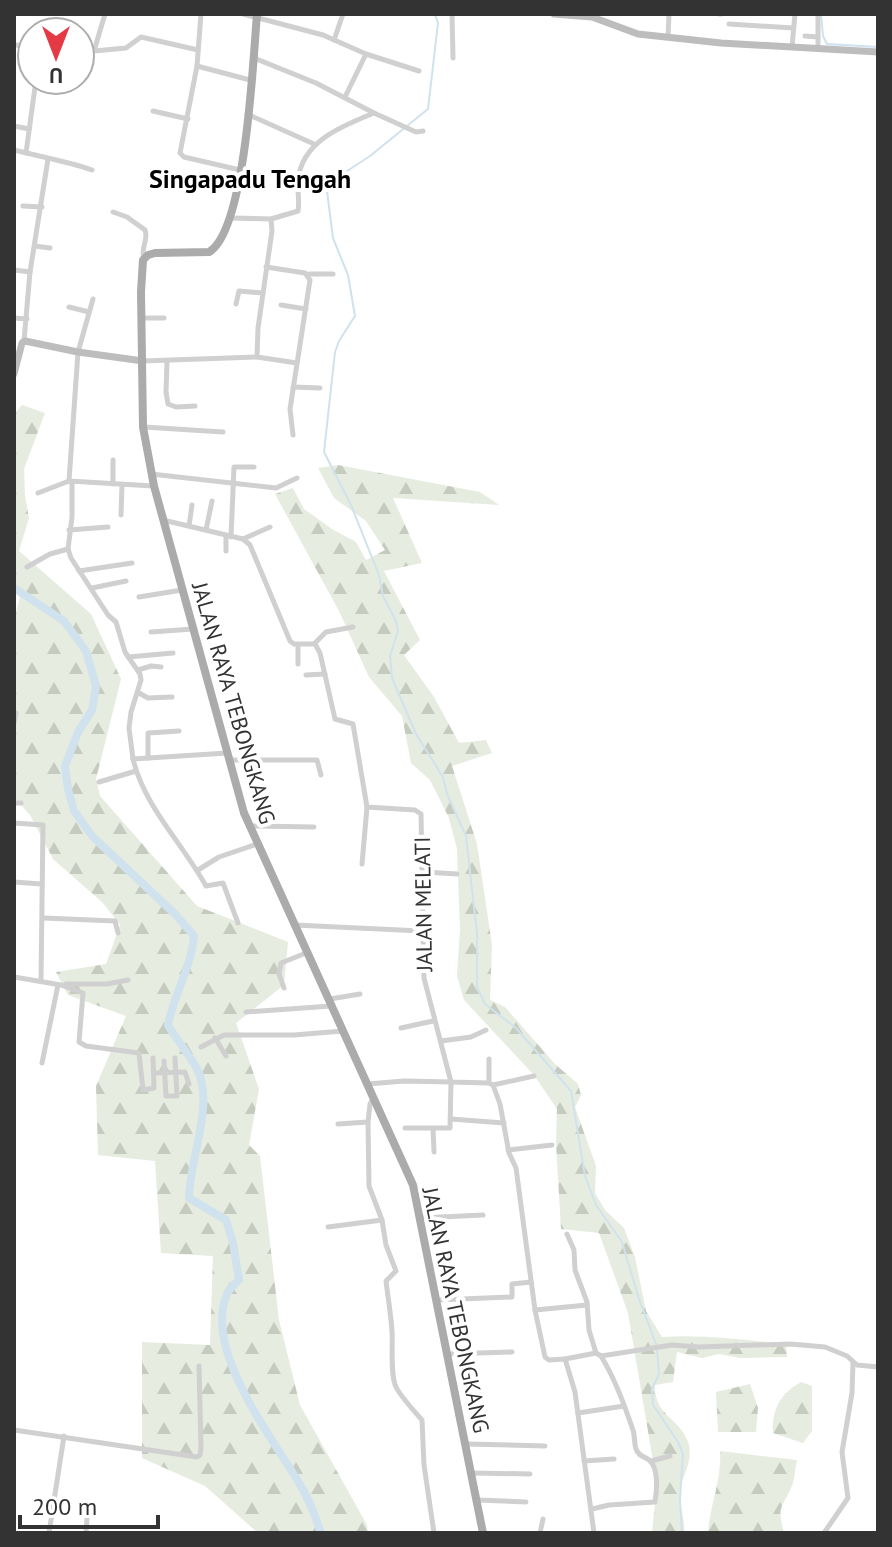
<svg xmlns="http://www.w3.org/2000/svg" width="892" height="1547" viewBox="0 0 892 1547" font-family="'PT Sans',sans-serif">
	<defs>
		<pattern id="forest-firs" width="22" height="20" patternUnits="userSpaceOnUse" patternTransform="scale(2)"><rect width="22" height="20" fill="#e6ecdf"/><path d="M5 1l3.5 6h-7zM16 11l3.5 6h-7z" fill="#c6cbc0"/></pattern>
	</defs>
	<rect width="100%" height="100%" fill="#fff"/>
	<!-- forest -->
	<g fill="url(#forest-firs)">
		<polygon points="22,405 45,413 24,469 25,496 29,518 19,551 91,614 121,679 96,779 100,796 197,906 288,942 284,985 236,1023 259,1089 249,1145 260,1156 279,1320 300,1405 367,1525 368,1533 258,1533 205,1486 142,1458 142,1342 210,1345 213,1256 161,1253 155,1161 98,1155 96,1086 126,1016 68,995 56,972 106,964 120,925 103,903 53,859 30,815 14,797 14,620 20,597 14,592 14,414"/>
		<path d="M338,465l142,27 19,13 -106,-7 29,65 -38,8 36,69 -16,15 30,42 25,46 27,-3 6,13 -40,13 25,78 15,101 -2,55 15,7 50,57 23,20 3,11 -6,12 21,59 -1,27 10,17 19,18 11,29 11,54 16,26c41,-3 83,3 124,7l1,13 -47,1 -21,-4 -17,4 -25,-6 -4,30 -18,3c-1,31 24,32 33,57 6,18 -5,31 -8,48 -2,15 6,29 4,43h-32l3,-31 -1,-35 -26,-154 -29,-80 -38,-4 -5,-85 1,-35 -23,-34 -70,-75 -7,-24 3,-46 -3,-81 -8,-31 -19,-38 -19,-17 -9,-47 -33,-39 -30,-66 -64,-117 18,-6 11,21 28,20 24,13 10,18 19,-10 -19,-29 -32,-23 -16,-30z"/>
		<path d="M801,1382l11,4v45l-9,12 -30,-10c-2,-23 8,-40 28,-51z"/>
		<polygon points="750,1384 758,1408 756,1432 718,1432 716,1392"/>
		<path d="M720,1451l77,9c-2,9 -2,20 -6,28 -10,22 -14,18 -7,45h-76c2,-29 14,-53 12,-82z"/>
	</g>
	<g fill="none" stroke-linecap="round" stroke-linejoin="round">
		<!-- stream -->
		<g stroke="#cfe2ee" stroke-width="2">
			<polyline points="435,14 438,23 428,109 370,156 341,175 327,191 333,238 348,275 355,316 339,341 335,352 324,452 351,505 379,575 383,596 396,621 398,631 390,656 392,678 416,734 443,777 447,794 466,836 477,934 477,987 485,1004 516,1028 571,1091 585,1176 596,1205 622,1242 639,1299 656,1344"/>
			<polyline points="821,14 823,36 827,44 878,47"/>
			<polyline points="657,1350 659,1374 652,1389 653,1405 678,1442 683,1454 680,1499 682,1533"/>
		</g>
		<!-- river -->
		<path stroke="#cfe2ee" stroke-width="8" d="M14,588l50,33 22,30 10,35 -4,24 -14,22 -13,34 3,23 6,22 19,26 83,78 18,21c-3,32 -20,58 -26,89 8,14 20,28 28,42 20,35 -7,93 -7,131l37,22 7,23 6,37c-4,4 -10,9 -12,14 -24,56 45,143 72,189 10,15 16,33 22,50"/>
		<!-- street -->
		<g stroke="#d0d0d0" stroke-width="5">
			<polyline points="201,14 197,66 180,153 184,157 240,170"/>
			<polyline points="243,14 323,35 366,54 419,71"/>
			<polyline points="452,14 453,58"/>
			<polyline points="719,14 721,14"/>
			<polyline points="818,14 818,49"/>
			<polyline points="729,24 793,28"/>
			<polyline points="805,36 818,37"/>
			<polyline points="668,37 669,14"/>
			<polyline points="334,40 343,14"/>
			<polyline points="14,45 32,46"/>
			<polyline points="792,47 795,14"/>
			<polyline points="80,50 94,51 105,14"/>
			<polyline points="94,51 126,48 141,37 198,50"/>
			<polyline points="197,66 250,80"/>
			<polyline points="345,97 366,54"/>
			<polyline points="153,111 188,119"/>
			<polyline points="374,113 416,132 423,131"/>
			<polyline points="247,114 314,144"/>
			<polyline points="14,126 29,129"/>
			<path d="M14,150c27,7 52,11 78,20"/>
			<polyline points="26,153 36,80"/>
			<polyline points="23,206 42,207"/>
			<path d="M113,212l14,5 18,13c4,10 -5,18 -1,28"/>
			<path d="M231,218l40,1 27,-8c2,-9 -1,-20 0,-31 4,-39 44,-54 76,-67l-58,-30 -62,-25"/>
			<polyline points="35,246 50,248"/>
			<polyline points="266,267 305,273 310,280 290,409 293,435"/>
			<polyline points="14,270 30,272"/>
			<polyline points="309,274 333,274"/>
			<polyline points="236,304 239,291 263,293"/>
			<polyline points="281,305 306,309"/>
			<polyline points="69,307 89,312"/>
			<polyline points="14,318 27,319"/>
			<polyline points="142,318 164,318"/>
			<polyline points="24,341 30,272 48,159"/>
			<polyline points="257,357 258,328 272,231 271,219"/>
			<polyline points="143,361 257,357 297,363"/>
			<polyline points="167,362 166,392 168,404 176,407 195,406"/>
			<polyline points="293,387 320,388"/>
			<polyline points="144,427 223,432"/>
			<polyline points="151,474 276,488 297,478"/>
			<polyline points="69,481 78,352 93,299"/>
			<polyline points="72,482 72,517 68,549 71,558 108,615 116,622 125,652 140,674 141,680 131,712 129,728 133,759 227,753"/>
			<polyline points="113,484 113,460"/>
			<polyline points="38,493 69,481 153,486"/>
			<polyline points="121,515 122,485"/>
			<polyline points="163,520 243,539 250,545 290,641 294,644 315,644 320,653 335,719 353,724 367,807 415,810 421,814 424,978 451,1082 489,1083 493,1085 500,1104 509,1153 516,1168 535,1310 545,1357 549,1360 565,1359 575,1392 594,1533"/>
			<polyline points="189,526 192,505"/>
			<polyline points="69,530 108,527"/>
			<polyline points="206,530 212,501"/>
			<polyline points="231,537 234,467 254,467"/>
			<polyline points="243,539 270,527"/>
			<polyline points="226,551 226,536"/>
			<polyline points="27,567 50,554 68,549"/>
			<polyline points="79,571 132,563"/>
			<polyline points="92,588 126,581"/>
			<polyline points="139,597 182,590"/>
			<polyline points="151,632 193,629"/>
			<polyline points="315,643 326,632 353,627"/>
			<polyline points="128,657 173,653"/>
			<polyline points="298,664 298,645"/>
			<polyline points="138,670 151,666 161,667"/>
			<polyline points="306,675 325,674"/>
			<polyline points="139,693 148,698 172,697"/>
			<polyline points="14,723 16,713"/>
			<polyline points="148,758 148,733 179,731"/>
			<path d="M133,759c11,47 50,85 73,127l17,-3 15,40"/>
			<polyline points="229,760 317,760 321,775"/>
			<polyline points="99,782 136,771"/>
			<polyline points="14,803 21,803"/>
			<polyline points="14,823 43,825 41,980"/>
			<polyline points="251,826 314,827"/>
			<polyline points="362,864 367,807"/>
			<polyline points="198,870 219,857 257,844"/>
			<polyline points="424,872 457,874"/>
			<polyline points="14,882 41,884"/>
			<polyline points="44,918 115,921 118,933"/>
			<polyline points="295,925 421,931"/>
			<polyline points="14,977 61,985 83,993 79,1042 86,1046 139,1053 143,1090 154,1088 153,1058"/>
			<polyline points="66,984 107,984 128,980"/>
			<polyline points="284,988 279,974 281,963 306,953"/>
			<polyline points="330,999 360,994"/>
			<polyline points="246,1012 331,1006"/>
			<polyline points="401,1028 433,1021"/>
			<polyline points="215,1038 226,1056"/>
			<polyline points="441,1041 471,1037 486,1030"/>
			<polyline points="201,1047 224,1035 294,1035 343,1031"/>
			<polyline points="489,1059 489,1083"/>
			<polyline points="164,1061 166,1096 177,1096 175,1058"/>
			<polyline points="42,1063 58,985"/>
			<polyline points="154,1073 185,1072 189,1084"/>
			<polyline points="368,1084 404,1081 451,1082 450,1128 405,1128"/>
			<polyline points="493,1085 534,1076"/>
			<path d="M373,1099l-3,5 -2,18 1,64 13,34 4,25 10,26 -10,10c2,17 5,34 6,50 1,14 -2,44 4,56 5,10 19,25 26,33l2,45 10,68"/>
			<polyline points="451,1119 504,1123"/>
			<polyline points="338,1124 368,1122"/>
			<polyline points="433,1129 434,1152"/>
			<polyline points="508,1150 552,1145"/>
			<polyline points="420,1218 483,1215"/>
			<polyline points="328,1227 382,1220"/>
			<polyline points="567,1234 574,1250 575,1270 587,1302 589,1330 596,1353"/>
			<polyline points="437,1300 512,1297 512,1284 531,1282"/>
			<polyline points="535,1310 587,1305"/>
			<polyline points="448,1354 512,1352"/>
			<polyline points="565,1359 596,1353 601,1356 672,1345 699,1347 790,1344 825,1347 847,1356 857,1365 878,1367"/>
			<polyline points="578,1413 624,1406"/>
			<polyline points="14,1430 197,1457 200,1455 201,1448 199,1366"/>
			<polyline points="466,1444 545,1446"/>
			<polyline points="584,1461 614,1459"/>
			<polyline points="651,1461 670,1456"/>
			<polyline points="472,1473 530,1474"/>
			<polyline points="477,1500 526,1502"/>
			<path d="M592,1509l17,-4 46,-3c2,-11 4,-34 -6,-42 -5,-4 -10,-3 -13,-11 -2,-6 -1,-13 -3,-19 -9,-26 -18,-51 -32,-74"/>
			<polyline points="49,1533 64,1436"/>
			<polyline points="86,1533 87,1518"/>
			<polyline points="540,1533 543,1519"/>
			<polyline points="824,1533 848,1498 842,1452 852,1393 853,1362"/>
		</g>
		<!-- secondary -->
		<g stroke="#bdbdbd" stroke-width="7">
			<polyline points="554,14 592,17 638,34 721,43 878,52"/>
			<polyline points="14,374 22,343 25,341 78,352 143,361"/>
		</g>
		<!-- primary -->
		<path stroke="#ababab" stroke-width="8" d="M257,14c-4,46 -11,216 -48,238l-54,1 -7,2 -5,5 -2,32 2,135 11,59 90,327 169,372 70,348"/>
	</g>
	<g text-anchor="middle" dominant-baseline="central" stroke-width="8" stroke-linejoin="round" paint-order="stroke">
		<!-- street labels -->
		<g font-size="22" fill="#333" stroke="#fff">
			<text transform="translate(234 703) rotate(74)">JALAN RAYA TEBONGKANG</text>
			<text transform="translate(423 904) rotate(-91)">JALAN MELATI</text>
			<text transform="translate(456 1310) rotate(78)">JALAN RAYA TEBONGKANG</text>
		</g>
		<!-- quarter labels -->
		<g font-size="26" font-weight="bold" fill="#000" stroke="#fff">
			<text x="250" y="178">Singapadu Tengah</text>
		</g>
	</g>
	<!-- border -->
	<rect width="892" height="1547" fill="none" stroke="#333333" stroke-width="32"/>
	<!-- north arrow -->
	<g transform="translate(56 56) rotate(180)"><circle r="38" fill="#ffffff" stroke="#adadad" stroke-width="2"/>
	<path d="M0-6L14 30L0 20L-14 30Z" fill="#e63946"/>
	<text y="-12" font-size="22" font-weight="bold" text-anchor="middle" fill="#333333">U</text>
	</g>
	<!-- scale -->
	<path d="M20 1515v12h138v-12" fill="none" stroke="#333333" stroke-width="4"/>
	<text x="32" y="1515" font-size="24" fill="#333333" stroke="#ffffff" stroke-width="6" paint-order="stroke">200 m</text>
</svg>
